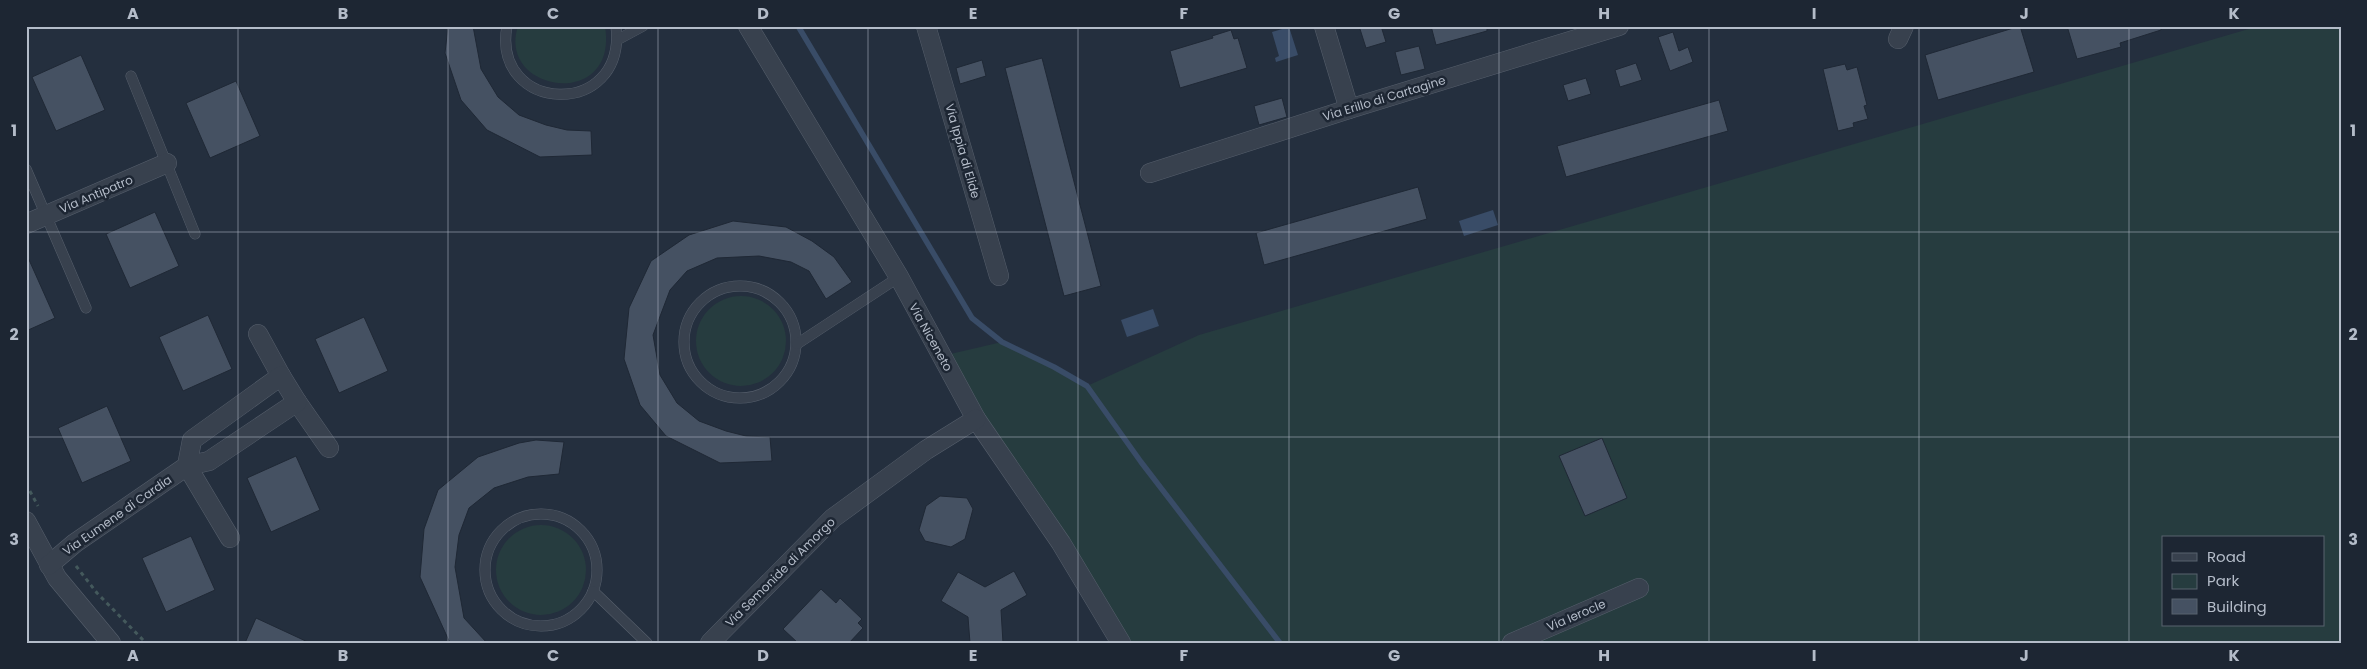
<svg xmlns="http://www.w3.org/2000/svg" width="2367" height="669" viewBox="0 0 2367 669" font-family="Poppins,sans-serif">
	<rect width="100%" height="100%" fill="#242f3e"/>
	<!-- green -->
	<g fill="#263c3f" fill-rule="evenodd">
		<path d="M518,26h87c14,85 -109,67 -87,0z"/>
		<path d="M2259,26h82v617h-1220l-179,-287 60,-14 52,25 33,19 112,-51zM2163,538h160v87h-160z"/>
		<circle cx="741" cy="341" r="45"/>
		<circle cx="541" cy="570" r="45"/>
	</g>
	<!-- water -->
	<g fill="#394c67">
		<polygon points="1289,27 1298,55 1276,62 1275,58 1279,56 1272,32"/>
		<polygon points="1493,210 1498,225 1464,236 1459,221"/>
		<polygon points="1153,309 1159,326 1127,337 1121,320"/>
	</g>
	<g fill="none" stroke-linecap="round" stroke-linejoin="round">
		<!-- stream -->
		<polyline stroke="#394c67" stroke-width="5.5" points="798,26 972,318 1002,342 1054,367 1087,386 1141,462 1280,643"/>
	</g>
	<!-- building -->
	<g fill="#455162" stroke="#1f2835">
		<polygon points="448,26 473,26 481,69 498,97 519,115 546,125 567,130 591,131 592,155 540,157 487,130 461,100 445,53"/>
		<polygon points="1359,26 1381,26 1386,42 1366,48"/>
		<polygon points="1431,26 1487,26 1487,31 1436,45"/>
		<polygon points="2020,26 2034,72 1938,100 1925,55"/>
		<polygon points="2067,26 2161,26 2161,30 2120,43 2121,47 2077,59"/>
		<polygon points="1231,30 1234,39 1238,38 1247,68 1180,88 1170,51 1213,38 1212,36"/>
		<polygon points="1673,32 1679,51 1688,47 1693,62 1670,71 1658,37"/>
		<polygon points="1419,46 1425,69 1401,75 1395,52"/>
		<polygon points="81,55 105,110 56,131 32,77"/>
		<polygon points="1042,58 1101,286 1064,296 1005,68"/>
		<polygon points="982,60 986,76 960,84 956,68"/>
		<polygon points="1636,63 1642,80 1620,87 1615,70"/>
		<polygon points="1845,64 1847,70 1857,67 1867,105 1864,106 1868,119 1853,123 1854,127 1838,131 1823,69"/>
		<polygon points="1586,78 1591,94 1568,101 1563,85"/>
		<polygon points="236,81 260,136 210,158 186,103"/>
		<polygon points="1282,98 1287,117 1259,125 1254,106"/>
		<polygon points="1719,100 1728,131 1566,177 1557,146"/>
		<polygon points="1418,187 1427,219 1264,265 1256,233"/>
		<polygon points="155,212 179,266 130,288 106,234"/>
		<polygon points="733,221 786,227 812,241 834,257 852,282 826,299 809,271 791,262 759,256 717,258 687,271 670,290 653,335 660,375 677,403 699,421 726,431 746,436 770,437 772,461 720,463 666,436 640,405 624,359 629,308 651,261 689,235"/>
		<polygon points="26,253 55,318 26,331"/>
		<polygon points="208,315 232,369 183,391 159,337"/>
		<polygon points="364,317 388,371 339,393 315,339"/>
		<polygon points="107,406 131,461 82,483 58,428"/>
		<polygon points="1602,438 1627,498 1585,516 1559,456"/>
		<polygon points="536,440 564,442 559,474 528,477 494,488 469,508 459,535 455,567 464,618 487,643 450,643 420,577 424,529 438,490 478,457 519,443"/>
		<polygon points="296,456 320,510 271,532 247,478"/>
		<polygon points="940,496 967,498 973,509 965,539 951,547 925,541 919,530 926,506"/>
		<polygon points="191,536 215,590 166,612 142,558"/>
		<polygon points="1014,571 1027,595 1001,610 1003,643 970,643 968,617 941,601 958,572 985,587"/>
		<polygon points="821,589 836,603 840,598 862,619 858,623 863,628 849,643 798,643 783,629"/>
		<polygon points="256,618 310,643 245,643"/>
	</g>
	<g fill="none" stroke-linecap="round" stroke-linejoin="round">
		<!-- lane casing -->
		<g stroke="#565f6c" stroke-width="11">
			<g id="lane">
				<path d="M507,26c-16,88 120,94 109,0"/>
				<polyline points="617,40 643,26"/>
				<polyline points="131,76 195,234"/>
				<polyline points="26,169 86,308"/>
				<circle cx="740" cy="342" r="56"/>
				<polyline points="797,344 899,277"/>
				<circle cx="541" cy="570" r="56"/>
				<polyline points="593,591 647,643"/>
			</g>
		</g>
		<!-- street casing -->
		<g stroke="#565f6c" stroke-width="20">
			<g id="street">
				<polyline points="748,26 899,277 976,419 1061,543 1121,643"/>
				<polyline points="926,26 999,276"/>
				<polyline points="1324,26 1349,109"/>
				<polyline points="1898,39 1904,26"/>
				<polyline points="1150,173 1349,109 1619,26"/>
				<polyline points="26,224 167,163"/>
				<polyline points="258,334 281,376"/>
				<polyline points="297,402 329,448"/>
				<polyline points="26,521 57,578 111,643"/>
				<polyline points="49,565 75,543 187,466 209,461 297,402 281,376 192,440 187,466 230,538"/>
				<polyline points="710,643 833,518 926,450 976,419"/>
				<polyline points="1512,643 1639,588"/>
			</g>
		</g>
		<!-- path -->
		<g stroke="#44595c" stroke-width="3" stroke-dasharray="4 4" stroke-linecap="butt">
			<polyline points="26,484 38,506"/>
			<polyline points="76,566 97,593 146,643"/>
		</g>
		<!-- lane -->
		<use href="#lane" stroke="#38414e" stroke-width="10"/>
		<!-- street -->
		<use href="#street" stroke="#38414e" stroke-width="19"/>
	</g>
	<!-- grid -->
	<path fill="none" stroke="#b4bcc9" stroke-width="1" stroke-opacity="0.55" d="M238,26v617M448,26v617M658,26v617M868,26v617M1078,26v617M1289,26v617M1499,26v617M1709,26v617M1919,26v617M2129,26v617M26,232h2315M26,437h2315"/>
	<g text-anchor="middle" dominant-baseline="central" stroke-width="5" stroke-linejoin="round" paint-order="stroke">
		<!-- street labels -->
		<g font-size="12" fill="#b4bcc9" stroke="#1d2633">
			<text transform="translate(1384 98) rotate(-17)">Via Erillo di Cartagine</text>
			<text transform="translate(963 151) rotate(74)">Via Ippia di Elide</text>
			<text transform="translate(96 194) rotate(-23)">Via Antipatro</text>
			<text transform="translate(931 337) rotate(61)">Via Niceneto</text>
			<text transform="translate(117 515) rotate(-35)">Via Eumene di Cardia</text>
			<text transform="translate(780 572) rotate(-45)">Via Semonide di Amorgo</text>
			<text transform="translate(1576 615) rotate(-23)">Via Ierocle</text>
		</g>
	</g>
	<!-- border -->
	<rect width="2367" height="669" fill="none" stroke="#1d2633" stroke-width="55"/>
	<!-- legend -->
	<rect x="2162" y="536" width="162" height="90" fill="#1d2633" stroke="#59626f"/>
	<rect x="2172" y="553" width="25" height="8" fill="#38414e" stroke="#59626f"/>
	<text x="2207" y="562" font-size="15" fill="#b4bcc9">Road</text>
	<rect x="2172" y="574" width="25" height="15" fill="#263c3f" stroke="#59626f"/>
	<text x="2207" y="586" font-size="15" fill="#b4bcc9">Park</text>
	<rect x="2172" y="599" width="25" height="15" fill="#455162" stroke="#59626f"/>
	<text x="2207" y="612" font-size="15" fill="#b4bcc9">Building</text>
	<rect x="28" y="28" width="2312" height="614" fill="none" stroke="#b4bcc9" stroke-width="2"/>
	<g font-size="16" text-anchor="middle" font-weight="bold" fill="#b4bcc9">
		<text x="133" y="19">A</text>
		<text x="343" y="19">B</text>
		<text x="553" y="19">C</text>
		<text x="763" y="19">D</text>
		<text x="973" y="19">E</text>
		<text x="1184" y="19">F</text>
		<text x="1394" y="19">G</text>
		<text x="1604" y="19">H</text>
		<text x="1814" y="19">I</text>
		<text x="2024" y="19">J</text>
		<text x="2234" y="19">K</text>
		<text x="14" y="136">1</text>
		<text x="2353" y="136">1</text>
		<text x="14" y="340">2</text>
		<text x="2353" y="340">2</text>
		<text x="14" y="545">3</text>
		<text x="2353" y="545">3</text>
		<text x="133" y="661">A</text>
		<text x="343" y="661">B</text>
		<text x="553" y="661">C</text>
		<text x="763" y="661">D</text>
		<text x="973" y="661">E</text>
		<text x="1184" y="661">F</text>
		<text x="1394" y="661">G</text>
		<text x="1604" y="661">H</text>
		<text x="1814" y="661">I</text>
		<text x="2024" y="661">J</text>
		<text x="2234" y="661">K</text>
	</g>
</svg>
